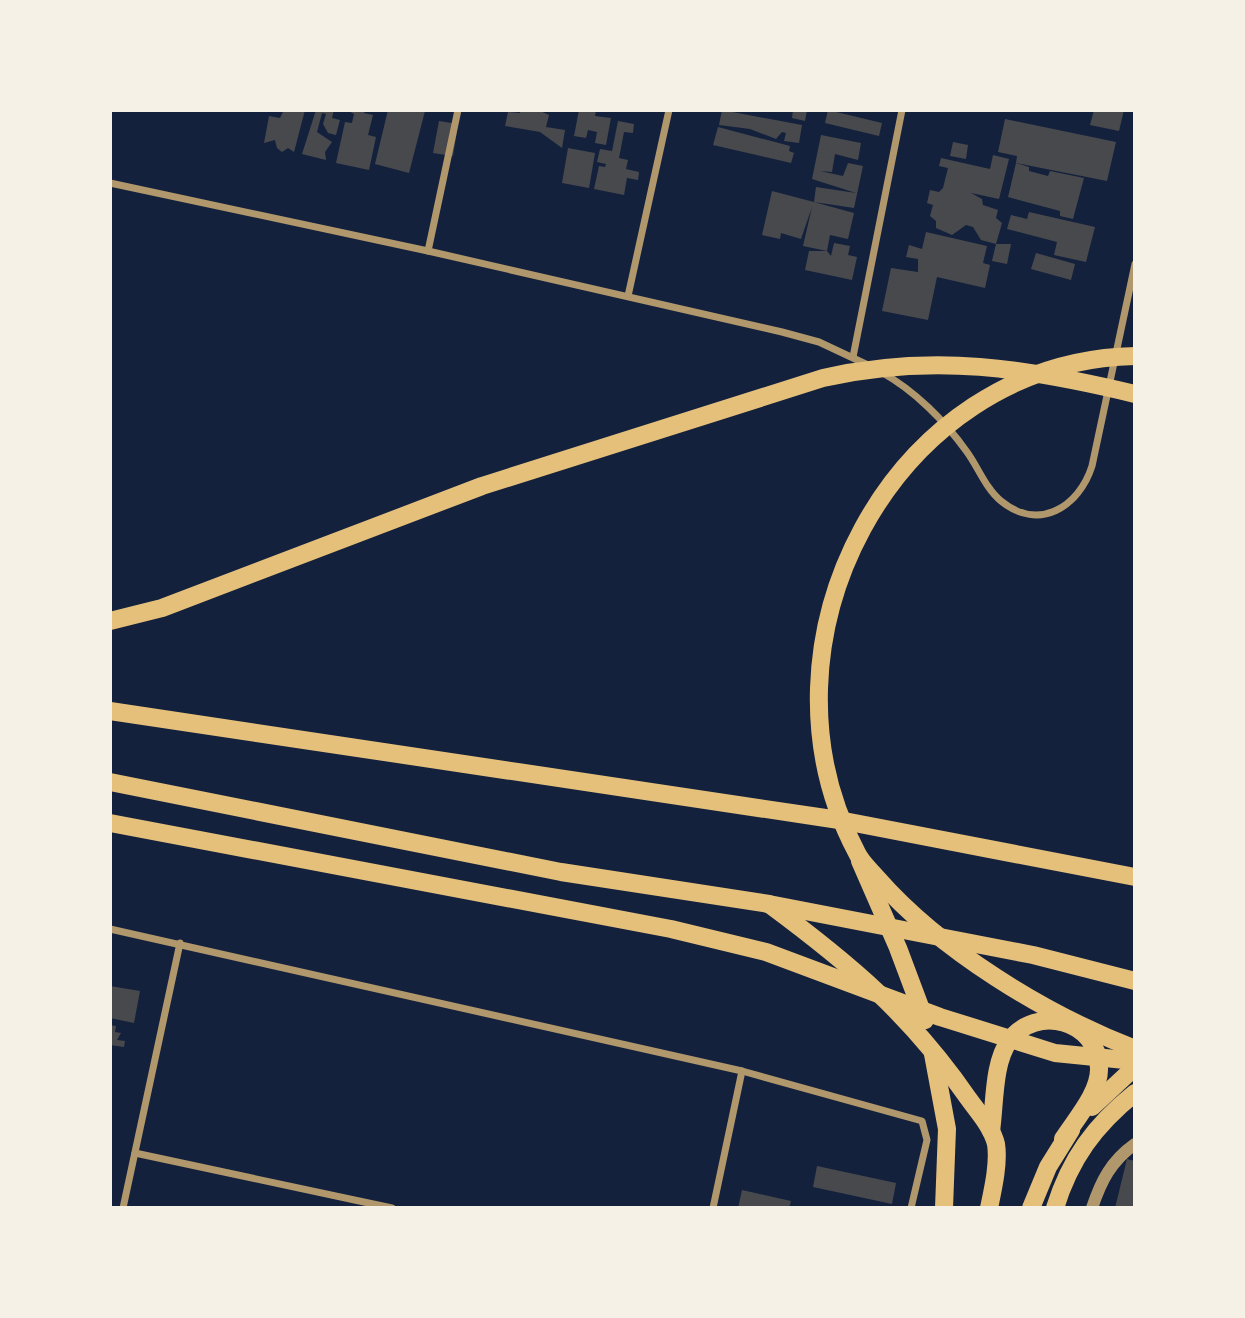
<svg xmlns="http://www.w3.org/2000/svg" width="1245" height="1318" viewBox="0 0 1245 1318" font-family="'DejaVu Sans',sans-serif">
	<rect width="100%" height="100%" fill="#14213d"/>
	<!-- building -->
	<g fill="#48494c">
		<polygon points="284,110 305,110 294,152 288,148 282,152 277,148 275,140 264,143 269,116 280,118"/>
		<polygon points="316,110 334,110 332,118 340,120 336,135 328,133 323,124 326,114 322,113 317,132 332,142 325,152 326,160 302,154"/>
		<polygon points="347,110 365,110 364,113 373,115 368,135 376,137 369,170 336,163 345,122 352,123 354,114"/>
		<polygon points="388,110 425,111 409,173 375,164"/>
		<polygon points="521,110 538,110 549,115 546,127 565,130 562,148 540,132 505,126 508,112 520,113"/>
		<polygon points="579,110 596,110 595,116 611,118 606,145 595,143 597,132 588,130 586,138 574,136"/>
		<polygon points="722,110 802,125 799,143 784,141 786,133 782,132 776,139 750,129 719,125"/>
		<polygon points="793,110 807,110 805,121 792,118"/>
		<polygon points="828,110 882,123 879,136 825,123"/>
		<polygon points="1094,110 1124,110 1119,131 1090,125"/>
		<polygon points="1005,119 1116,142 1107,181 1016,163 1017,156 998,152"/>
		<polygon points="439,121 458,124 453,156 433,153"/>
		<polygon points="618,121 634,124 633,133 624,132 619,158 628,160 626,169 639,172 638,180 627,178 624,195 594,189 599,166 605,167 606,164 597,162 600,149 612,151"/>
		<polygon points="718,127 790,146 789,151 794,153 791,163 713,145"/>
		<polygon points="821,135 861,143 858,160 835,154 832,172 820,171 843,176 848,163 863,166 854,208 814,202 854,213 848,239 830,235 827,251 803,246 812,207 801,239 781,233 780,239 762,235 772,191 814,202 816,187 856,193 812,179"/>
		<polygon points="953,142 968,145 966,159 950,156"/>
		<polygon points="568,148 595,153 589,188 562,183"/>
		<polygon points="993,155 1009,159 999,199 971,193 982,199 983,205 998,210 996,218 1002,223 996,244 1011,244 1007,264 992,261 996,244 981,240 973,227 966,225 952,235 936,228 936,221 930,216 933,205 927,203 930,190 939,192 943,188 948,168 939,166 941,158 990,169"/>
		<polygon points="1016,163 1029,167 1029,171 1048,176 1050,171 1084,178 1073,219 1060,216 1060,211 1008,197"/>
		<polygon points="1029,212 1095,227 1086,262 1054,255 1057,242 1007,229 1011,215 1027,219"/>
		<polygon points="926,232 987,246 983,263 990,265 985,288 937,277 928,320 882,311 891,268 918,272 918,259 906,257 909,245 922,249"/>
		<polygon points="834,243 850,246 848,255 857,257 852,280 805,270 809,251 827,251 831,256"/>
		<polygon points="1036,253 1075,264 1071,280 1031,269"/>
		<polygon points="110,986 140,991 134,1023 110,1018"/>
		<polygon points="110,1025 116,1026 115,1032 121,1033 117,1040 125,1041 124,1047 110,1045"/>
		<polygon points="1127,1159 1135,1161 1135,1208 1115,1208"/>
		<polygon points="817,1166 896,1183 892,1204 813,1187"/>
		<polygon points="742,1190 791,1201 789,1208 738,1208"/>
	</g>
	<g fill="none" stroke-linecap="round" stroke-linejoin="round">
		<!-- minor -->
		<g stroke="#b1986c" stroke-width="7">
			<polyline points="110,183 428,251 782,332 819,342 870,366"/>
			<polyline points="428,251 458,110"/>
			<polyline points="628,296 669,110"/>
			<polyline points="853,357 902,110"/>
			<path d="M881,372c33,18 64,49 86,80 11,15 19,37 34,49 38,31 78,6 91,-35l43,-202"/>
			<polyline points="110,929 742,1071 922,1121 927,1140 911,1208"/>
			<polyline points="135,1153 392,1208"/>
			<polyline points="123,1208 180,943"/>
			<polyline points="713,1208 742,1071"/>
		</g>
		<!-- tertiary -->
		<path stroke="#b1986c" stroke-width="12" d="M1092,1208c9,-27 19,-47 43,-64"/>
		<!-- primary -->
		<g stroke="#e5c07b" stroke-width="18">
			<polyline points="860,861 898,948 925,1020"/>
			<path d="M769,904c81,60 141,110 199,194 10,14 24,29 28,46 3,19 -3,45 -7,64"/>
			<polyline points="933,1054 947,1129 944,1208"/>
			<polyline points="1092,1107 1135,1067"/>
			<path d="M991,1131c4,-27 2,-68 18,-90 27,-37 89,-21 90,27 1,24 -23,51 -36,71"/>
			<polyline points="1031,1208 1048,1167 1071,1130"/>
			<path d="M1055,1208c15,-49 40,-83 80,-115"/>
		</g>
		<!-- trunk -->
		<g stroke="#e5c07b" stroke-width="18">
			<path d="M1135,356c-243,5 -390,288 -278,497 4,9 13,17 20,25 63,72 168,136 258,171"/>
			<path d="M110,621l52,-13 320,-122 341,-108c110,-25 204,-10 312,16"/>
			<polyline points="110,711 839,820 1135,877"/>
			<polyline points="110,782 561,872 769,904 1033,955 1135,981"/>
			<polyline points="110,823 671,929 766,952 940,1017 1055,1053 1135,1061"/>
		</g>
	</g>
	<!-- border -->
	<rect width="1245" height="1318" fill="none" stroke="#f6f1e7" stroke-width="224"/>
</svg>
